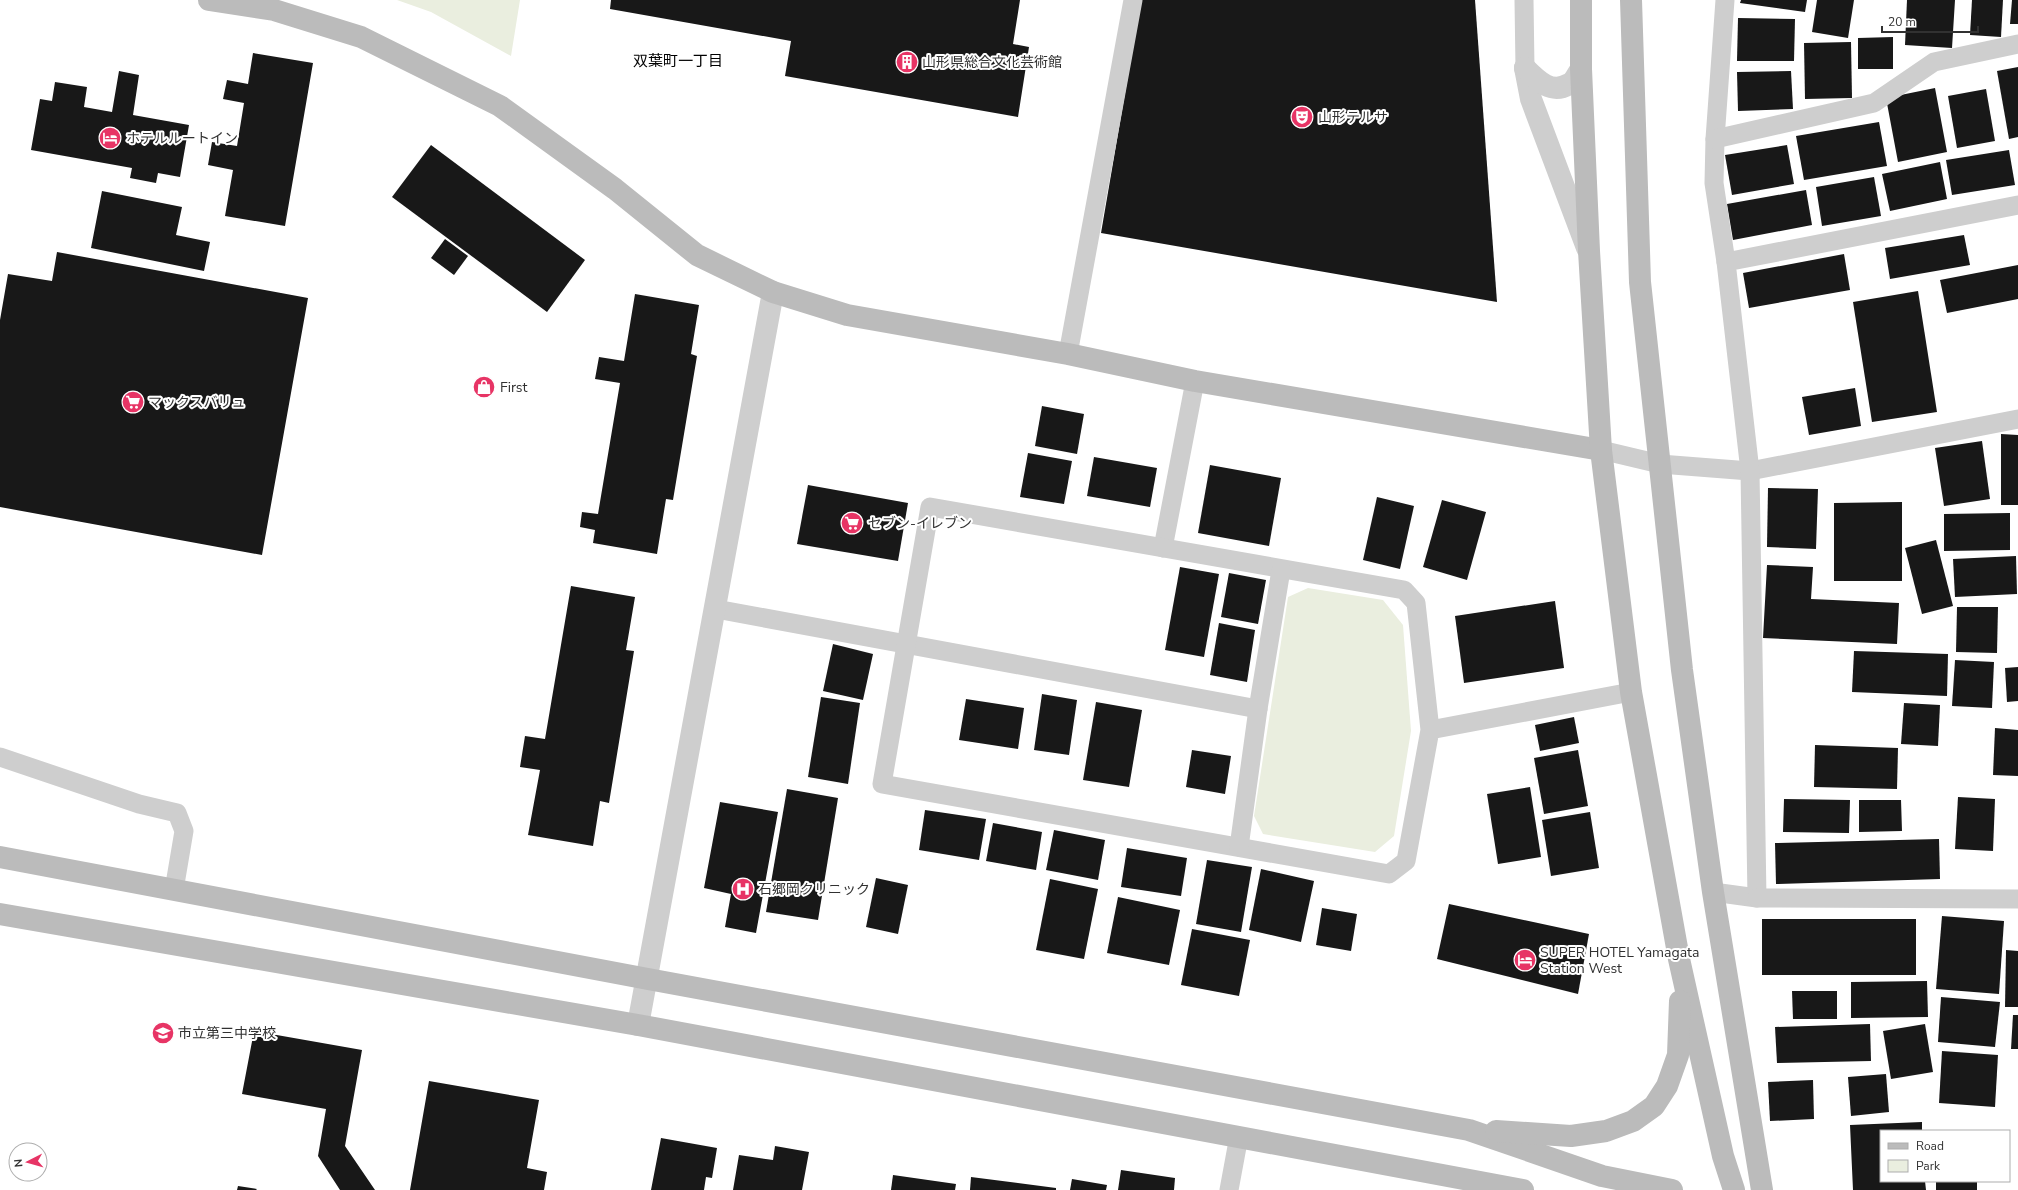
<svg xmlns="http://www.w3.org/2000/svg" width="2018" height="1190" viewBox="0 0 2018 1190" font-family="'Nunito Sans','Noto Sans JP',sans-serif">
	<rect width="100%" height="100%" fill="#fff"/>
	<!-- green -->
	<g fill="#eaeedf">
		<polygon points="397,0 520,0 511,56 431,12"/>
		<polygon points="1308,588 1383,600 1403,625 1411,731 1394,836 1375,852 1263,834 1254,816 1288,597"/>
	</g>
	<!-- building -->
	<g fill="#181818">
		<polygon points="611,0 1020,0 1013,44 1029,47 1018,117 785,76 791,41 610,9"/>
		<polygon points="1141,0 1475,0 1497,302 1101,233"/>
		<polygon points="1741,0 1807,0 1805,12 1740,3"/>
		<polygon points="1817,0 1854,0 1848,38 1812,32"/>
		<polygon points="1907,0 1955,0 1952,48 1905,45"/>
		<polygon points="1972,0 2003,0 2001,37 1970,35"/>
		<polygon points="2012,0 2018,0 2018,24 2010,24"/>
		<polygon points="1738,18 1795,19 1794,61 1737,61"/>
		<polygon points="1893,37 1893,69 1858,69 1858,38"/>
		<polygon points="1851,42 1852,98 1805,99 1804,43"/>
		<polygon points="253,53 313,63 285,226 225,216 233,170 208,165 212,142 237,146 244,103 223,99 227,80 248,84"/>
		<polygon points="2018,67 2018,137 2009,139 1997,71"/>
		<polygon points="119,71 139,75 133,115 189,125 180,177 158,173 156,183 130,178 132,168 31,150 40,99 52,101 55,82 87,87 84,107 112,112"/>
		<polygon points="1791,71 1793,109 1738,111 1737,72"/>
		<polygon points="1935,88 1947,152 1898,162 1886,98"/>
		<polygon points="1986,89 1995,141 1957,148 1948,96"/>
		<polygon points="1879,122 1887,166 1804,180 1796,136"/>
		<polygon points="431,145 585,260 547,312 392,197"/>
		<polygon points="1787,145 1794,184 1732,195 1725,155"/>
		<polygon points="2009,150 2015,185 1952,195 1946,160"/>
		<polygon points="1940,162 1947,199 1890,211 1882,174"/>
		<polygon points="1874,177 1881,216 1822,226 1816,187"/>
		<polygon points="1806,190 1812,225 1733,240 1727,204"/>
		<polygon points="102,191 182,207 176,235 210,242 204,271 91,248"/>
		<polygon points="1964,235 1970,265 1890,279 1885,248"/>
		<polygon points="445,239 468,256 454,275 431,258"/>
		<polygon points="57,252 308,298 262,555 0,507 0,320 8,274 52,281"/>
		<polygon points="1844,254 1850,290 1749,308 1743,273"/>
		<polygon points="2018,265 2018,299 1947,313 1940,280"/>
		<polygon points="1918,291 1937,412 1872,422 1853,302"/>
		<polygon points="635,294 699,305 691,354 697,356 673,500 666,499 657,554 593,543 595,530 580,527 582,512 598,514 620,383 595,379 599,357 624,361"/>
		<polygon points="1855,388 1861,426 1809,435 1802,397"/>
		<polygon points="1042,406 1084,414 1077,454 1035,446"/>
		<polygon points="2001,434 2018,435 2018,505 2001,505"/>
		<polygon points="1982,441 1990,499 1944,506 1935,448"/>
		<polygon points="1028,453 1072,461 1064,504 1020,497"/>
		<polygon points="1094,457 1157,468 1150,507 1087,496"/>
		<polygon points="1210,465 1281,478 1269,546 1198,533"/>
		<polygon points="808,485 908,503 898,561 797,544"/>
		<polygon points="1768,488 1818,489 1816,549 1767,547"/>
		<polygon points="1377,497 1414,506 1400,569 1363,560"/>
		<polygon points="1442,500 1486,512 1467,580 1423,567"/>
		<polygon points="1902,502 1902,581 1834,581 1834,503"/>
		<polygon points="2010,513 2010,550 1944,551 1944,514"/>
		<polygon points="1936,540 1953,606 1922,614 1905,548"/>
		<polygon points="2016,556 2017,594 1955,597 1953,559"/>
		<polygon points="1767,565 1813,567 1811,599 1899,603 1897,644 1763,638"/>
		<polygon points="1180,567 1219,574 1204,657 1165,650"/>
		<polygon points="1229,573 1266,580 1258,624 1221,617"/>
		<polygon points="571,586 635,597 626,650 634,651 609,803 600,801 593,846 528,835 540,770 520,767 525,736 545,739"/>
		<polygon points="1555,601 1564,668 1464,683 1455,616"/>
		<polygon points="1957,607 1998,607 1997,653 1956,652"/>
		<polygon points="1219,623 1255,630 1247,682 1210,675"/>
		<polygon points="833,644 873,654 863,700 823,691"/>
		<polygon points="1854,651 1948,654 1947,696 1852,692"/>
		<polygon points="1955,660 1994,662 1992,708 1952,706"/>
		<polygon points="2018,667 2018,701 2007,702 2005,668"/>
		<polygon points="1042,694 1077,700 1069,755 1034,750"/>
		<polygon points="821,697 860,703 848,784 808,777"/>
		<polygon points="966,699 1024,708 1018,749 959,740"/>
		<polygon points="1096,702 1142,710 1129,787 1083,780"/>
		<polygon points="1904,703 1940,705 1938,746 1901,744"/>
		<polygon points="1574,717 1579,743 1540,751 1535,725"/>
		<polygon points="1995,728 2018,730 2018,776 1993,775"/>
		<polygon points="1815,745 1898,748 1897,789 1814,787"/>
		<polygon points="1192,750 1231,756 1225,794 1186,787"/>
		<polygon points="1578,750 1588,806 1544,814 1534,758"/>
		<polygon points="1530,787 1541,857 1498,864 1487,794"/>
		<polygon points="787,789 838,798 818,920 766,912"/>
		<polygon points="1958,797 1995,799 1993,851 1955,849"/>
		<polygon points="1784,799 1850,800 1849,833 1783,832"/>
		<polygon points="1859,800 1901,800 1902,831 1859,832"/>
		<polygon points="720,802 778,812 756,933 725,927 731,894 704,888"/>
		<polygon points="925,810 986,819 979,860 919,850"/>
		<polygon points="1590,812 1599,868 1551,876 1542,820"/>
		<polygon points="993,823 1042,832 1036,870 986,861"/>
		<polygon points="1054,830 1105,840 1098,880 1046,870"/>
		<polygon points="1939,839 1940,879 1776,884 1775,843"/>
		<polygon points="1127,848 1187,858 1181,896 1121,887"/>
		<polygon points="1207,860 1252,867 1241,932 1196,924"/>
		<polygon points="1261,869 1314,881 1301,942 1249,930"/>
		<polygon points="876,878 908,885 898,934 866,927"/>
		<polygon points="1050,879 1098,889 1084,959 1036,950"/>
		<polygon points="1118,897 1180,910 1169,965 1107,953"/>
		<polygon points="1449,904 1589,934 1578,994 1437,959"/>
		<polygon points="1322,908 1357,914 1351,951 1316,945"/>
		<polygon points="1942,916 2004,921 1999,994 1936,989"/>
		<rect x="1762" y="919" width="154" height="56"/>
		<polygon points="1192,929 1250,940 1239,996 1181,985"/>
		<polygon points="2006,950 2018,951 2018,1007 2005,1007"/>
		<polygon points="1927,981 1928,1017 1851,1018 1851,982"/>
		<polygon points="1792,991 1837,991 1837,1019 1793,1019"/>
		<polygon points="1941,997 2000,1002 1995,1047 1938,1042"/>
		<polygon points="2013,1015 2018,1015 2018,1049 2011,1049"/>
		<polygon points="1870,1024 1871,1061 1777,1063 1775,1027"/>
		<polygon points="1925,1024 1933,1072 1891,1079 1883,1031"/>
		<polygon points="254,1031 362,1050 345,1146 375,1190 340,1190 318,1156 326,1109 242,1094"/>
		<polygon points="1942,1051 1998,1055 1995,1107 1939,1103"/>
		<polygon points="1886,1074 1889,1112 1851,1116 1848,1077"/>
		<polygon points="1813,1080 1814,1119 1770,1121 1768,1082"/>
		<polygon points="429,1081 539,1100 527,1168 547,1172 544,1190 410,1190"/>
		<polygon points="1922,1122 1922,1131 1881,1131 1881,1181 1925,1181 1926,1190 1853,1190 1850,1125"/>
		<polygon points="661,1138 717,1148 712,1178 706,1177 704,1190 651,1190"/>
		<polygon points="775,1146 809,1152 802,1190 733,1190 739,1155 773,1160"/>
		<polygon points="1121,1170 1175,1178 1174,1190 1118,1190"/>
		<polygon points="893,1175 956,1184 955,1190 891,1190"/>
		<polygon points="971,1177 1056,1188 1056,1190 970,1190"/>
		<polygon points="1072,1179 1107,1185 1106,1190 1070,1190"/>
		<rect x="1936" y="1181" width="41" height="9"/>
		<polygon points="238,1186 257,1189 256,1190 237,1190"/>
	</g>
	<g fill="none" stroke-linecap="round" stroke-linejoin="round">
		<!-- lane -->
		<g stroke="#cecece" stroke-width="19">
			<polyline points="1524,0 1525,68"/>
			<polyline points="1725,0 1715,139 1714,183 1726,262"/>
			<polyline points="1715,139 1874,103 1934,62 2018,44"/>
			<polyline points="1068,354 1133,0"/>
			<polyline points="1601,450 1660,464 1750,471 2018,419"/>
			<polyline points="1163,548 1195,381"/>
			<polyline points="716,609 1258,709"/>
			<polyline points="1430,730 1406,861 1389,874 882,784 930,507 1404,590 1416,603 1430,730 1631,692"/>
			<polyline points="0,757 139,804 177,813 184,831 174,890"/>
			<polyline points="1239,847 1258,709 1281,570"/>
			<polyline points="1713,892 1757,898 1750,471 1726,262 2018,205"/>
			<polyline points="1757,898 2018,899"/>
			<polyline points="1229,1190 1239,1136"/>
		</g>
		<!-- street -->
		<g stroke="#cecece" stroke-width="22">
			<polyline points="1525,68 1531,99 1587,248"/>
			<path d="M1525,68c12,12 26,27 44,16 5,-2 9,-11 12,-15"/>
			<polyline points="638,1025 773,292"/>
		</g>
		<!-- secondary -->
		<g stroke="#bbb" stroke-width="22">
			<polyline points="209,0 274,10 361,37 500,106 615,189 697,255 773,292 847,315 1068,354 1195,381 1601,450"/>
			<polyline points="1581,0 1581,69 1589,251 1601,450 1631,692 1679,959 1723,1156 1734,1190"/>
			<polyline points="1631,0 1640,282 1682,670 1713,892 1762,1190"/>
			<polyline points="0,857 648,979 1469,1130 1602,1176 1672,1190"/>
			<polyline points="0,914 638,1025 1523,1190"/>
			<polyline points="1496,1131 1571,1136 1606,1131 1633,1121 1654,1106 1667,1086 1678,1055 1680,1001"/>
		</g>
	</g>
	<!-- icons -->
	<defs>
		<g id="building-disc" transform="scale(1.15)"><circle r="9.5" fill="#e73465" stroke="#fff"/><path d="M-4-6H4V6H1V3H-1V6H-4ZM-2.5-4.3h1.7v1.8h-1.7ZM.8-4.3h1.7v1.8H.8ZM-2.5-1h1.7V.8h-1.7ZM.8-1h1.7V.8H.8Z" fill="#fff"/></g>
		<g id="theatre-disc" transform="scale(1.15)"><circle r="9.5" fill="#e73465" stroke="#fff"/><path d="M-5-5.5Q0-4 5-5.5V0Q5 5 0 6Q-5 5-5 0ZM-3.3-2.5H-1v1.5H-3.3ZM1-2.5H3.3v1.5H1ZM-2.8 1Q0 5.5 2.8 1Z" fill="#fff"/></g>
		<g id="hotel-disc" transform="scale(1.15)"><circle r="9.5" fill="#e73465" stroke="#fff"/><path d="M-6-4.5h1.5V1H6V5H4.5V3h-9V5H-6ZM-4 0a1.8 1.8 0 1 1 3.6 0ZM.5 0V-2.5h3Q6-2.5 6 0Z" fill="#fff"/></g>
		<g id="shop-disc" transform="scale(1.15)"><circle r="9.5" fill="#e73465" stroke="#fff"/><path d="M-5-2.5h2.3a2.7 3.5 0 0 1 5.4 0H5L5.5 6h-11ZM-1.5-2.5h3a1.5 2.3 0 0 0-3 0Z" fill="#fff"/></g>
		<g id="supermarket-disc" transform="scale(1.15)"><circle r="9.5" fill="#e73465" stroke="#fff"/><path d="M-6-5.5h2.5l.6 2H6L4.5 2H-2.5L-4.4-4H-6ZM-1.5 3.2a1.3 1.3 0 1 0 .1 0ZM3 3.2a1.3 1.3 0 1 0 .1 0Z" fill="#fff"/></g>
		<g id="hospital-disc" transform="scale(1.15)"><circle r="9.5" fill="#e73465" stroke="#fff"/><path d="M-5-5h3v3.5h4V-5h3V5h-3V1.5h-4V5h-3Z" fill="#fff"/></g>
		<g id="school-disc" transform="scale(1.15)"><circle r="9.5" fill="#e73465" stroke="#fff"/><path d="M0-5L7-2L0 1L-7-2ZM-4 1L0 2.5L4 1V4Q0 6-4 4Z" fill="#fff"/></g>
	</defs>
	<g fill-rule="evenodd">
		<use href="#building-disc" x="907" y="62"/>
		<use href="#theatre-disc" x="1302" y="117"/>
		<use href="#hotel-disc" x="110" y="138"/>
		<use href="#shop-disc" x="484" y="387"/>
		<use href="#supermarket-disc" x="133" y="402"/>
		<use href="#supermarket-disc" x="852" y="523"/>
		<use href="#hospital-disc" x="743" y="889"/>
		<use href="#hotel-disc" x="1525" y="960"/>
		<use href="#school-disc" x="163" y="1033"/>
	</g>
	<g text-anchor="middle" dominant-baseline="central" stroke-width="4" stroke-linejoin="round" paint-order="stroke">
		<!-- poi labels -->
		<g font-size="14" fill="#313131" stroke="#fff" text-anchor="start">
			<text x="922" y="62">山形県総合文化芸術館</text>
			<text x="1318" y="117">山形テルサ</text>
			<text x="126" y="138">ホテルルートイン</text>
			<text x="500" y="387">First</text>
			<text x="148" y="402">マックスバリュ</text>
			<text x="868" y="523">セブン-イレブン</text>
			<text x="758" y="889">石郷岡クリニック</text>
			<text x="1540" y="952">SUPER HOTEL Yamagata<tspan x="1540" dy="16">Station West</tspan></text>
			<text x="178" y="1033">市立第三中学校</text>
		</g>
		<!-- neighbourhood labels -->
		<g font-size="15" fill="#000" stroke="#fff">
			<text x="678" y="61">双葉町一丁目</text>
		</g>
	</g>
	<!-- legend -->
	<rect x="1880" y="1130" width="130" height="52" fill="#ffffff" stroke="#adadad"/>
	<rect x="1888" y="1143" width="20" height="6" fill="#bbbbbb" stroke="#adadad"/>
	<text x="1916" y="1150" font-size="12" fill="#313131">Road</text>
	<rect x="1888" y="1160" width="20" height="12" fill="#eaeedf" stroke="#adadad"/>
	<text x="1916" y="1170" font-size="12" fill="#313131">Park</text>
	<!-- north arrow -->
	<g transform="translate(28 1162) rotate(264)"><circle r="19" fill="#ffffff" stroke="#adadad"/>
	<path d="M0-3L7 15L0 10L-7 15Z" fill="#e73465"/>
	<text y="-6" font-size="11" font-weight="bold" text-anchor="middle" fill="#313131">N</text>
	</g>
	<!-- scale -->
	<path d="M1882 26v6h96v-6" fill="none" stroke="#313131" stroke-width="2"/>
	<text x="1888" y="26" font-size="12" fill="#313131" stroke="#ffffff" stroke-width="3" paint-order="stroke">20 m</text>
</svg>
